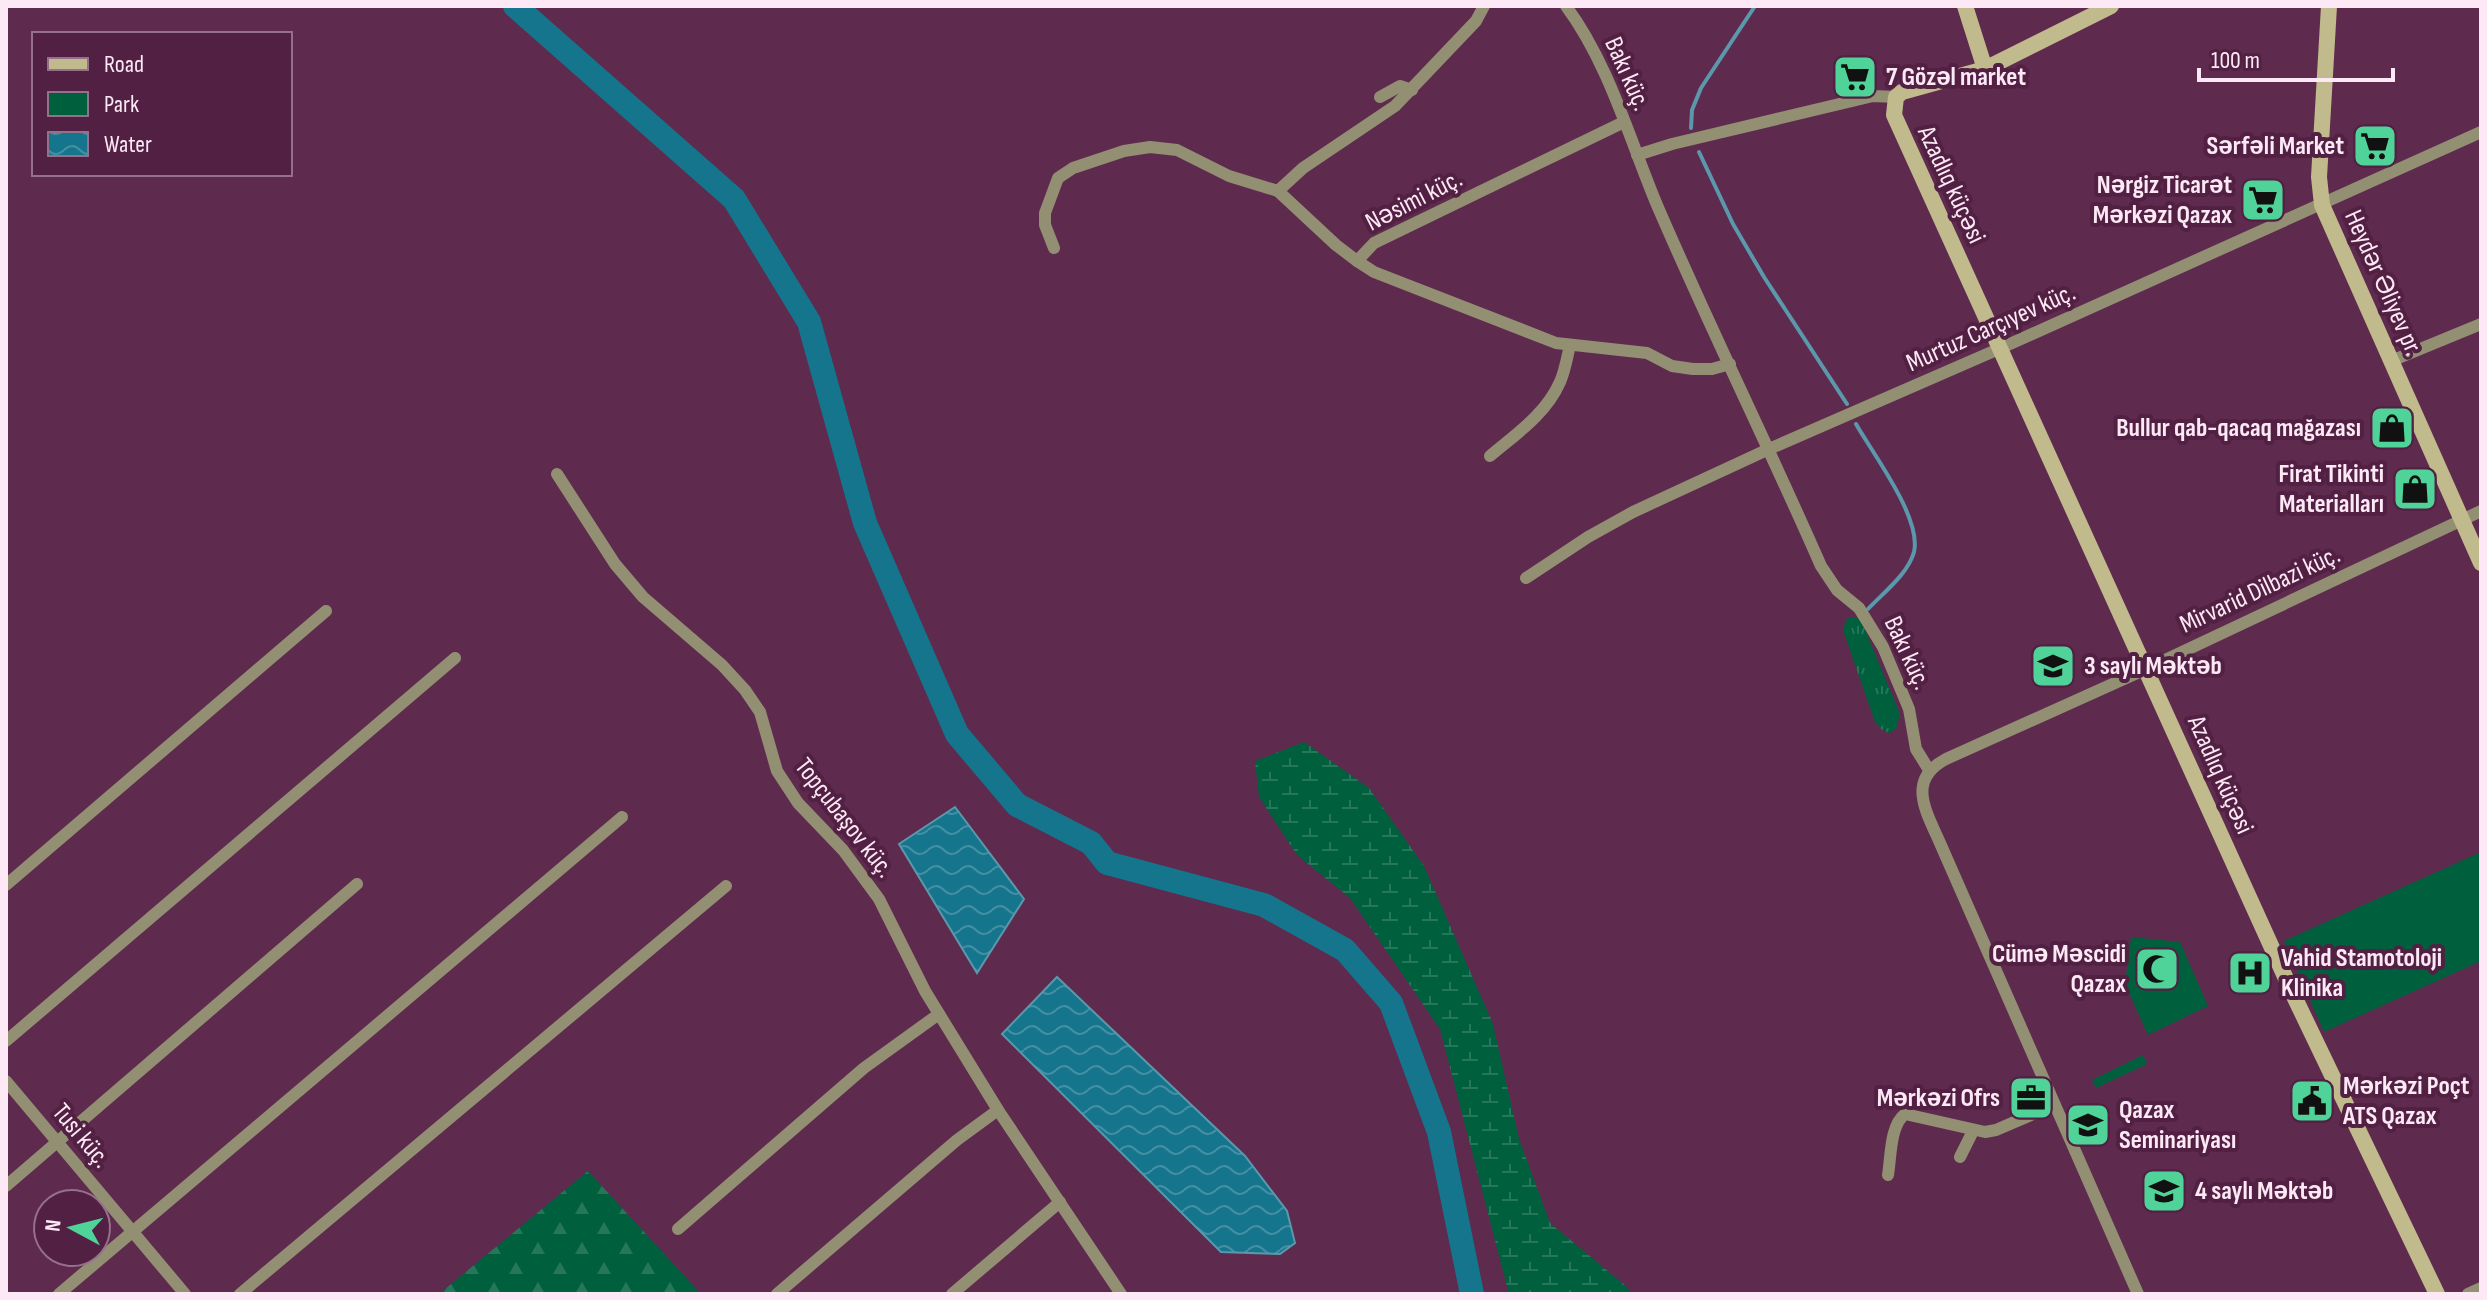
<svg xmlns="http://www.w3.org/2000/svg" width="2487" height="1300" viewBox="0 0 2487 1300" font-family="'Sofia Sans Condensed',sans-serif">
	<defs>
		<pattern id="grass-tufts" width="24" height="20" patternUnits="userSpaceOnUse" patternTransform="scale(2)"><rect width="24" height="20" fill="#00603e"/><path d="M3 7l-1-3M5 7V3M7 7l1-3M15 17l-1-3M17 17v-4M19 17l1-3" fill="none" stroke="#26775a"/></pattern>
		<pattern id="forest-firs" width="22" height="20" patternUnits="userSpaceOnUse" patternTransform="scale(2)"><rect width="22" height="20" fill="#00603e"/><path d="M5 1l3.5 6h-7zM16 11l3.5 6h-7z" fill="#26775a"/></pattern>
		<pattern id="wetland-marsh" width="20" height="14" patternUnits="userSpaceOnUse" patternTransform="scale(2)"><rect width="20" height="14" fill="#00603e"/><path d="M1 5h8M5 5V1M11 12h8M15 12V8" fill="none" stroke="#26775a"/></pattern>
		<pattern id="water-waves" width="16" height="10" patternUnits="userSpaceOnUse" patternTransform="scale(2)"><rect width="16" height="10" fill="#15758d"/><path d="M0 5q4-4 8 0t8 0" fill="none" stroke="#448fa3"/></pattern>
	</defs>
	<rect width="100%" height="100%" fill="#5e2b4e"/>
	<!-- grass -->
	<g fill="url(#grass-tufts)">
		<polygon points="1848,617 1856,617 1861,620 1900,714 1896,729 1889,733 1881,729 1875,722 1845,636 1843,628"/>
		<polygon points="2143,1055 2147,1064 2096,1088 2092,1080"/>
	</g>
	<!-- forest -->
	<polygon fill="url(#forest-firs)" points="588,1171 701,1294 439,1294"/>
	<!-- wetland -->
	<polygon fill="url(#wetland-marsh)" points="1304,742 1369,788 1424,866 1493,1024 1519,1139 1550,1223 1627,1287 1632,1294 1509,1294 1440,1029 1350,898 1297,855 1259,797 1255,761"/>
	<!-- park -->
	<g fill="#00603e">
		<polygon points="2481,852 2481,961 2324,1032 2284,941"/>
		<polygon points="2131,937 2180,942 2208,1006 2148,1035 2125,984"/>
	</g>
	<!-- water -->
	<g fill="url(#water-waves)" stroke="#5b98ac" stroke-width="2">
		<polygon points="955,807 1024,899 977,973 899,844"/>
		<polygon points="1057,977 1245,1156 1287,1211 1295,1243 1280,1254 1221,1252 1002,1034"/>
	</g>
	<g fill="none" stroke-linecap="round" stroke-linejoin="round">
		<!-- stream -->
		<g stroke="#5b98ac" stroke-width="4">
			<polyline points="1691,128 1692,110 1701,88 1755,6"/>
			<polyline points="1699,152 1733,224 1764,277 1847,404"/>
			<path d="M1856,424c17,30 66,94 58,128 -6,22 -31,41 -46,57"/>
		</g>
		<!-- river -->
		<polyline stroke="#15758d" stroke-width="24" points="515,6 734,199 809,322 865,523 957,734 1017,805 1091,843 1107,863 1264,905 1345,950 1391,1003 1439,1132 1472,1294"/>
		<!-- street -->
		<g stroke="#938f73" stroke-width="12">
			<polyline points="1484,6 1476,21 1395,106 1303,168 1278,191 1336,245 1357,261 1374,243 1624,122"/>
			<path d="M1566,6c43,58 63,132 91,199 52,121 111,240 164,361l16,24 22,18 24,39 26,62 7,40 13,21"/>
			<polyline points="1380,97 1400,86 1412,90"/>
			<polyline points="1637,155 1672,144 1873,96 1896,97"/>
			<polyline points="1054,248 1045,225 1045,213 1058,178 1073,168 1124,151 1150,147 1177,150 1229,176 1278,191"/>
			<polyline points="1357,261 1374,272 1556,343 1647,353 1672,366 1693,369 1712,369 1730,364"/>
			<polyline points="2391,361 2481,324"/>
			<path d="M1490,456c26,-22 56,-42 70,-74 5,-11 7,-24 10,-37"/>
			<polyline points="557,474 615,564 643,597 722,665 745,690 760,712 777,771 798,803 843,850 879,899 925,991 998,1110 1121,1294"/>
			<polyline points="1526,578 1588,537 1633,512 1769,449 2001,348 2481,132"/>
			<polyline points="6,885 326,611"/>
			<polyline points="6,1041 455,658"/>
			<polyline points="6,1081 185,1294"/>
			<polyline points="1960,1157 1973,1131"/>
			<path d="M1888,1175c3,-18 2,-50 17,-61l80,18 11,-2 58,-25"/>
			<polyline points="6,1186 357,884"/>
			<polyline points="678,1229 864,1068 939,1014"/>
			<polyline points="59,1294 622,817"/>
			<polyline points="240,1294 726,886"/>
			<polyline points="777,1294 957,1140 998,1110"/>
			<polyline points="952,1294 1060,1202"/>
			<path d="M2138,1294l-198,-451c-14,-32 -34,-63 6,-84l200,-90 335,-158"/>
			<polyline points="2468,1294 2481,1288"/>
		</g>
		<!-- secondary -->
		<g stroke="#c1ba8d" stroke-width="16">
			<polyline points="1965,6 1985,69"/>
			<polyline points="2111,6 1985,69 1902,92 1896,97 1894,115 2292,992 2437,1294"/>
			<polyline points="2329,6 2319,177 2322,205 2481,563"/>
		</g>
	</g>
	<!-- icons -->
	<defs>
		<g id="supermarket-square" transform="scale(2.3)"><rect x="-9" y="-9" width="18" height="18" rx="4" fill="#50d398" stroke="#522043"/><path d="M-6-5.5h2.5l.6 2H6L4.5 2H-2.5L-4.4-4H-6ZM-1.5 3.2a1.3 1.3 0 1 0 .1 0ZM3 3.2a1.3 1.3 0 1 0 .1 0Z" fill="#111"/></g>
		<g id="shop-square" transform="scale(2.3)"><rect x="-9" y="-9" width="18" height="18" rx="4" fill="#50d398" stroke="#522043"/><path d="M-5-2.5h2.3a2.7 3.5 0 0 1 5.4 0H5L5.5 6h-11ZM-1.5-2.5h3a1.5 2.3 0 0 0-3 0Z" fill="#111"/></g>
		<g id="school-square" transform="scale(2.3)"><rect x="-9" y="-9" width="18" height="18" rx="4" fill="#50d398" stroke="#522043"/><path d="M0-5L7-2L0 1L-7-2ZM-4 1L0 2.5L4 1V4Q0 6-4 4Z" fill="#111"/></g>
		<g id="mosque-square" transform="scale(2.3)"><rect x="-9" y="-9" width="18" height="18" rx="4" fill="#50d398" stroke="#522043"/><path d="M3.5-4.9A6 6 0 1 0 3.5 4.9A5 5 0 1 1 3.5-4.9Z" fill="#111"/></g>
		<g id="hospital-square" transform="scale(2.3)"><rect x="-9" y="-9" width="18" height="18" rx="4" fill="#50d398" stroke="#522043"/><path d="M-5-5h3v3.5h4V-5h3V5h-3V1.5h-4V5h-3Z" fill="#111"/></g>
		<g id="office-square" transform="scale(2.3)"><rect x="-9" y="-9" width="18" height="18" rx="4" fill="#50d398" stroke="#522043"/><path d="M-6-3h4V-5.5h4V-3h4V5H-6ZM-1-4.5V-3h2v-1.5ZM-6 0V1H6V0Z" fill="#111"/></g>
		<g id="civic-square" transform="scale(2.3)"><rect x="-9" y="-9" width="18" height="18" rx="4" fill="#50d398" stroke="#522043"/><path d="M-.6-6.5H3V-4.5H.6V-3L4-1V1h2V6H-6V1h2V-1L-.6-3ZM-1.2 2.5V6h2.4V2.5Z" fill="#111"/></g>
	</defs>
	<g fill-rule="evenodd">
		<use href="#supermarket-square" x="1855" y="77"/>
		<use href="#supermarket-square" x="2375" y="146"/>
		<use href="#supermarket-square" x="2263" y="200"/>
		<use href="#shop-square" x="2392" y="428"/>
		<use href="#shop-square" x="2415" y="489"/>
		<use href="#school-square" x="2053" y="666"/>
		<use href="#mosque-square" x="2157" y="969"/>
		<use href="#hospital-square" x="2250" y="973"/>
		<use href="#office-square" x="2031" y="1098"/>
		<use href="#civic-square" x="2312" y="1101"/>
		<use href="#school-square" x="2088" y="1125"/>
		<use href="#school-square" x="2164" y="1191"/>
	</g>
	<g text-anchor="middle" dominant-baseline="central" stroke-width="8" stroke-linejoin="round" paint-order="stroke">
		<!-- street labels -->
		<g font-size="26" fill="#fde9f5" stroke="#522043">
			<text transform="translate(1627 74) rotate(66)">Bakı küç.</text>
			<text transform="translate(1951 185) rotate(65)">Azadlıq küçəsi</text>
			<text transform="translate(1414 201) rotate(-27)">Nəsimi küç.</text>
			<text transform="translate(2383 283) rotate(66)">Heydər Əliyev pr.</text>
			<text transform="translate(1991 328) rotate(-24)">Murtuz Carçıyev küç.</text>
			<text transform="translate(2260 590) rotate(-25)">Mirvarid Dilbazi küç.</text>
			<text transform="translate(1907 653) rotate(65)">Bakı küç.</text>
			<text transform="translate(2220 775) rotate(66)">Azadlıq küçəsi</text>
			<text transform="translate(844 818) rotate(52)">Topçubaşov küç.</text>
			<text transform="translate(81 1136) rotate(50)">Tusi küç.</text>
		</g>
		<!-- poi labels -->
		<g font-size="26" font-weight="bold" fill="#fde9f5" stroke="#522043" text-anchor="start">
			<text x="1886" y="77">7 Gözəl market</text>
			<text x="2344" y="146" text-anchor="end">Sərfəli Market</text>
			<text x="2232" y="185" text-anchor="end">Nərgiz Ticarət<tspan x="2232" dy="30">Mərkəzi Qazax</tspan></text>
			<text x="2361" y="428" text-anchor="end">Bullur qab-qacaq mağazası</text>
			<text x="2384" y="474" text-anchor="end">Firat Tikinti<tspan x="2384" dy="30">Materialları</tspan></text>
			<text x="2084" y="666">3 saylı Məktəb</text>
			<text x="2126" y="954" text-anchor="end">Cümə Məscidi<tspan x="2126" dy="30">Qazax</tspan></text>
			<text x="2281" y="958">Vahid Stamotoloji<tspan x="2281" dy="30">Klinika</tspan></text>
			<text x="2343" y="1086">Mərkəzi Poçt<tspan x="2343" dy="30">ATS Qazax</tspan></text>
			<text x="2000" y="1098" text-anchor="end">Mərkəzi Ofrs</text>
			<text x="2119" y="1110">Qazax<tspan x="2119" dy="30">Seminariyası</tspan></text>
			<text x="2195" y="1191">4 saylı Məktəb</text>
		</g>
	</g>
	<!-- border -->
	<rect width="2487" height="1300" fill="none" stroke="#fde9f5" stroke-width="16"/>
	<!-- legend -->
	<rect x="32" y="32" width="260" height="144" fill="#522043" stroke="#96708a" stroke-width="2"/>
	<rect x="48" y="58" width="40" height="12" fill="#c1ba8d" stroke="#96708a" stroke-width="2"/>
	<text x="104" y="72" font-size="24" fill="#fde9f5">Road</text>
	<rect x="48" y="92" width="40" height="24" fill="#00603e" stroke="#96708a" stroke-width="2"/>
	<text x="104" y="112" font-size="24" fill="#fde9f5">Park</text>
	<rect x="48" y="132" width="40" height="24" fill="url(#water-waves)" stroke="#96708a" stroke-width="2"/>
	<text x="104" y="152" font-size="24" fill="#fde9f5">Water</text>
	<!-- north arrow -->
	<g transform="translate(72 1228) rotate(277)"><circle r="38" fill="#522043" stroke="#96708a" stroke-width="2"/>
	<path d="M0-6L14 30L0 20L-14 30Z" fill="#50d398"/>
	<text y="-12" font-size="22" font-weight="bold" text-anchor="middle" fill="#fde9f5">N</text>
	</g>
	<!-- scale -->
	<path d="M2199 68v12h194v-12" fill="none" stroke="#fde9f5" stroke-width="4"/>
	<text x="2211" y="68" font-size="24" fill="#fde9f5" stroke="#522043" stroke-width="6" paint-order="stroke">100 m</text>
</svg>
